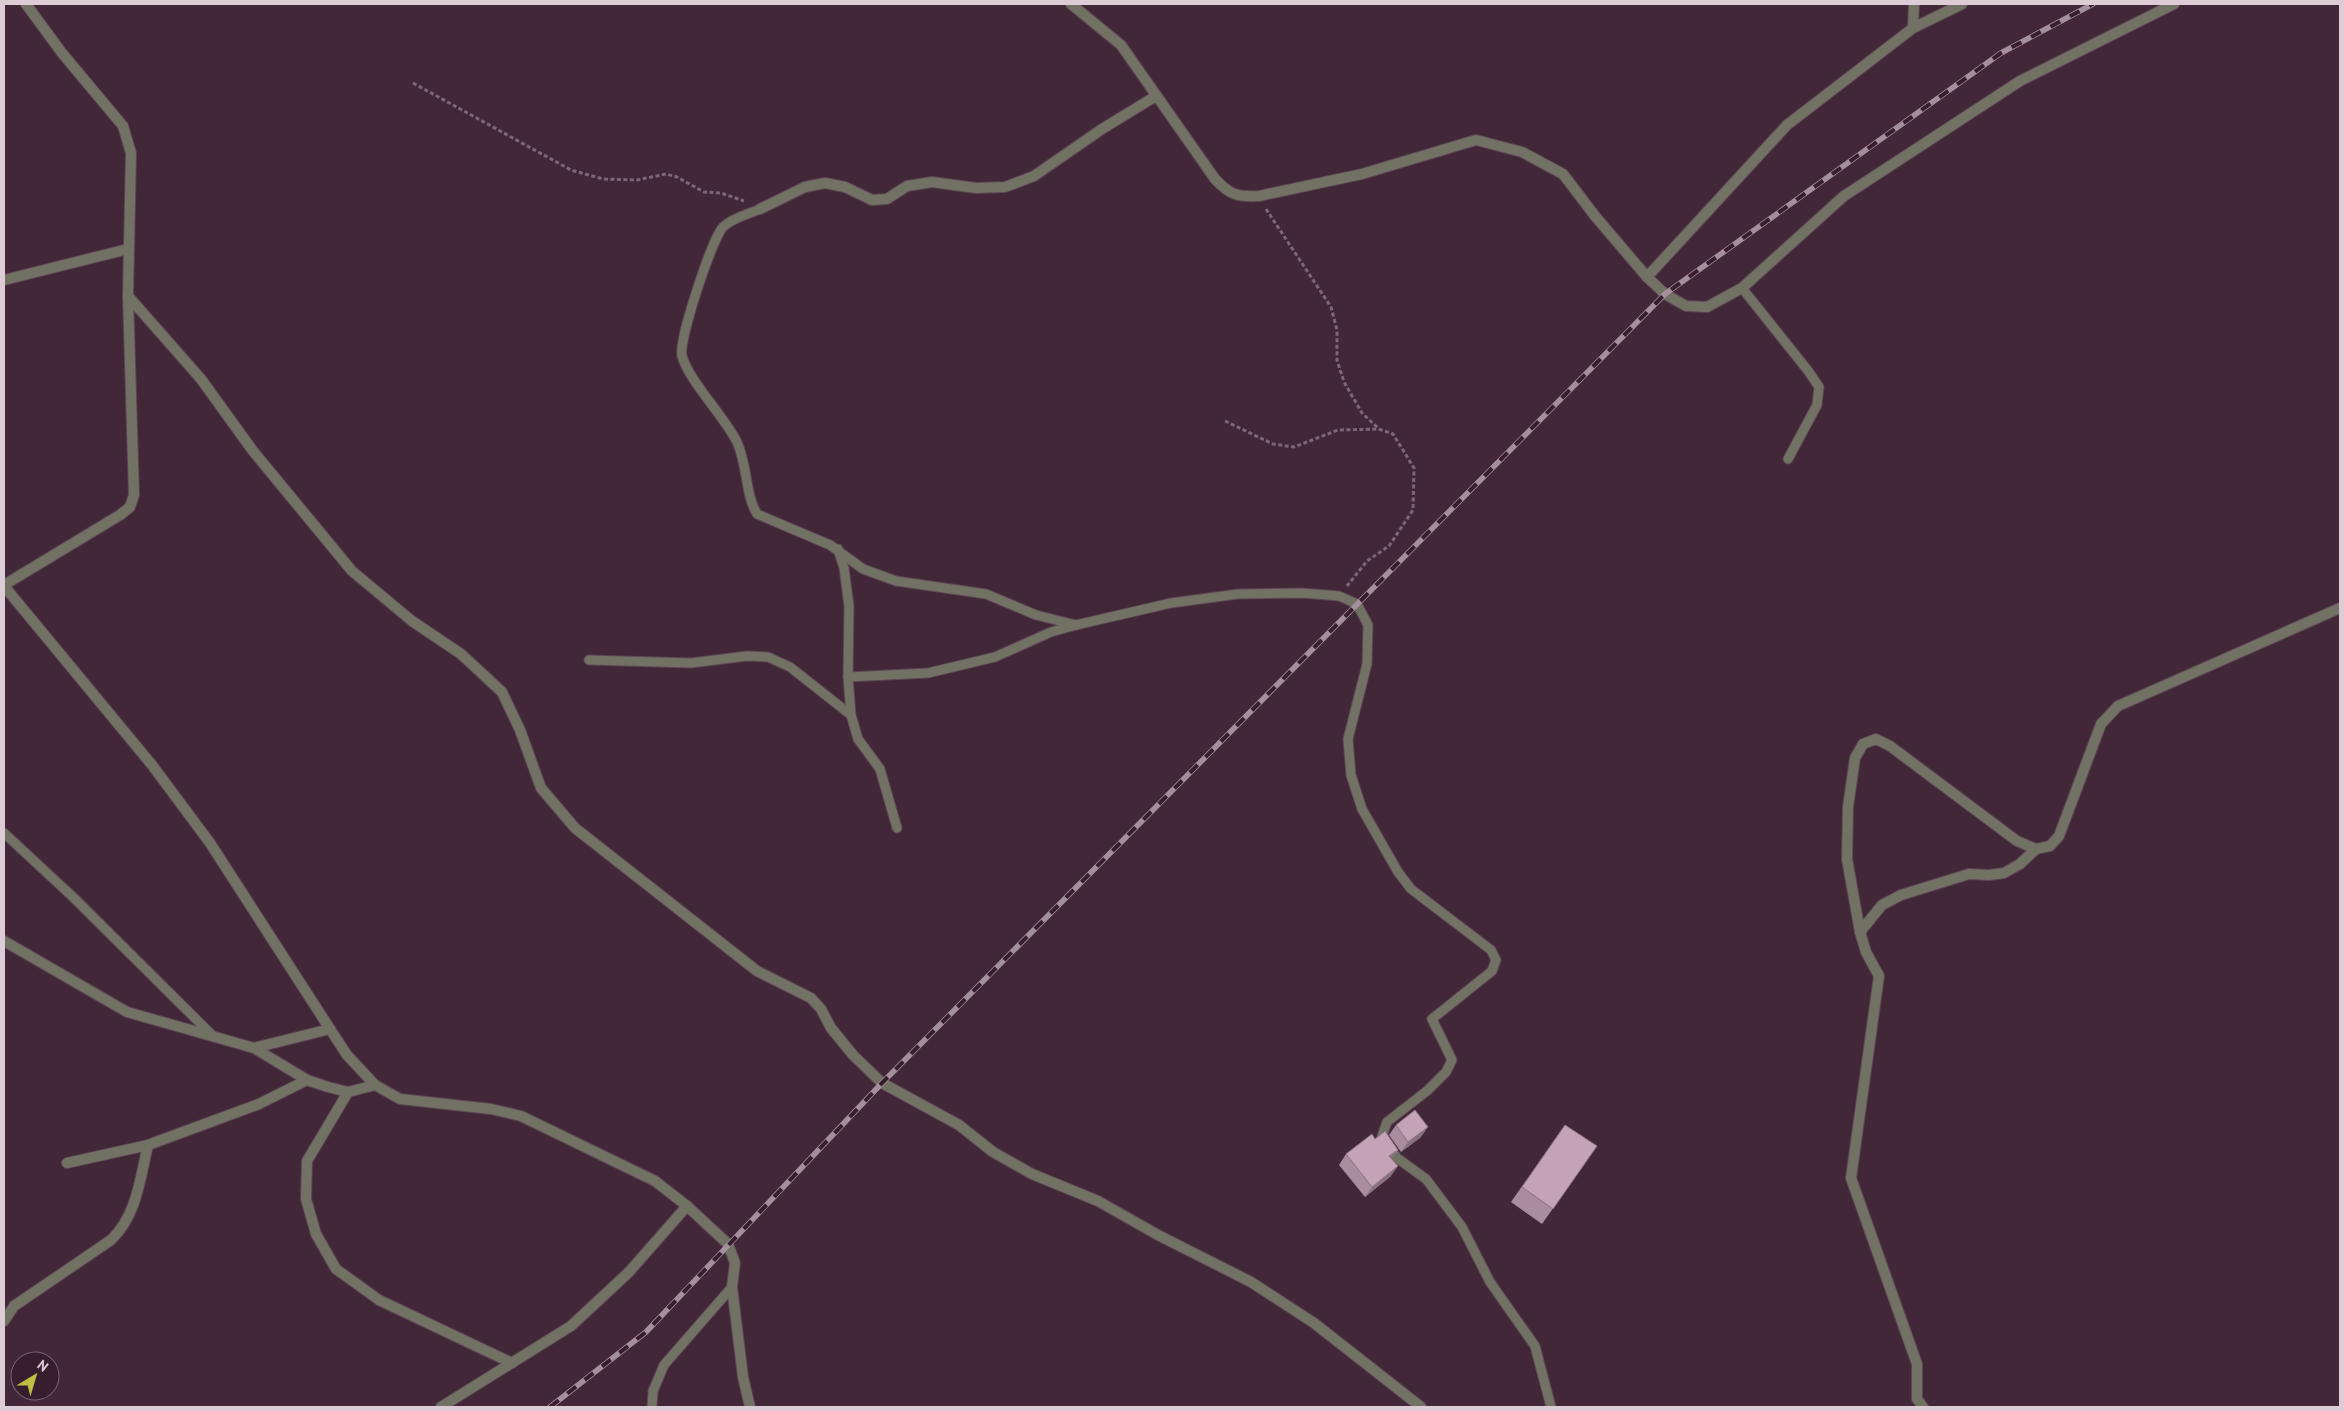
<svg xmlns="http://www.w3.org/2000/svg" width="2344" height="1411" viewBox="0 0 2344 1411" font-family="'PT Sans',sans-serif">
	<rect width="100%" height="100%" fill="#412738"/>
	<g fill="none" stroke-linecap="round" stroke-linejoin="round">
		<!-- service casing -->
		<g stroke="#5d4554" stroke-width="11">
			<g id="service">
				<path d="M760,209c-11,5 -28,9 -37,18 -11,12 -45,114 -41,129 7,25 42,60 55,86 11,25 8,52 20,72l73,31 33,24 33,12 90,13 50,21 40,10"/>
				<polyline points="1742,288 1809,372 1819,387 1817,405 1788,459"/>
				<polyline points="838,549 844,568 849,606 848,677 851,715 858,739 880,769 897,828"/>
				<polyline points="589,660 691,663 747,656 768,657 790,667 851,715"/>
				<polyline points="848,677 928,673 995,657 1051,632 1076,625 1171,603 1238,594 1302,593 1339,596 1357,604 1368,625 1367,664 1348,739 1351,775 1362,809 1398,872 1411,889 1491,950 1496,960 1492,971 1432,1019 1452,1060 1446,1072 1428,1090 1387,1122 1382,1136 1397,1158 1426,1179 1462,1227 1490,1282 1535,1346 1551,1407"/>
				<polyline points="4,833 74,898 214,1037"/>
				<polyline points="652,1407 653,1391 664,1365 732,1287"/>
			</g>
		</g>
		<!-- minor casing -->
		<g stroke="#5d4554" stroke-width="12">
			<g id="minor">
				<path d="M1071,4l50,41 94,134c15,16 22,18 44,17l103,-22 114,-34 46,12 41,22 32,42 52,61 18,17 21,12 21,1 35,-19 102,-92 176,-115 154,-77"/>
				<polyline points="1913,28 1914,4"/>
				<polyline points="760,209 805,187 825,183 845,187 872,200 887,199 907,186 932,182 976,188 1005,187 1034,176 1102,129 1156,96"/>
				<polyline points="1647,277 1787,125 1913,28 1962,4"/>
				<polyline points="4,280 128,249"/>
				<polyline points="128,296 201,379 253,451 352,571 412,621 461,654 502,692 520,730 541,788 575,828 757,971 811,998 821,1009 831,1028 853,1055 882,1083 959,1125 993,1152 1032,1174 1098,1201 1158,1235 1251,1282 1314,1323 1421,1407"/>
				<polyline points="4,585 120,515 130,507 134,495 128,296 131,153 123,126 62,53 26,4"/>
				<polyline points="4,586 152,765 210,843 330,1029 347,1055 375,1085 400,1099 491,1109 521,1116 655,1181 687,1206 728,1244 735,1263 732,1287 743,1377 750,1407"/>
				<polyline points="1860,932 1882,905 1901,895 1969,874 1989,875 2004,873 2020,864 2036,849 2050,846 2059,836 2101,724 2118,706 2340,608"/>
				<polyline points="4,941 127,1012 254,1048 307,1080 328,1087 348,1092 375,1085"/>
				<polyline points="254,1048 330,1029"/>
				<polyline points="348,1092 307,1161 306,1199 316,1234 336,1269 379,1300 512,1363"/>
				<polyline points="67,1163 148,1145 259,1104 307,1080"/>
				<path d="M4,1321l10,-15 97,-66c26,-25 29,-61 37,-95"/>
				<polyline points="441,1407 571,1326 629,1272 687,1206"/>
				<polyline points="1923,1407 1917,1399 1917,1364 1851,1178 1879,976 1866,952 1860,932 1847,859 1848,807 1855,758 1863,744 1876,739 1890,746 2017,841 2036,849"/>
			</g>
		</g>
		<!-- path -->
		<g stroke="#7e6776" stroke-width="3" stroke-dasharray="4 2.5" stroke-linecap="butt">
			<polyline points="413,83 571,170 603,179 637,180 666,174 677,177 704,192 721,193 744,201"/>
			<polyline points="1266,209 1331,307 1337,330 1337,360 1344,382 1362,413 1379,429 1393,434 1414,468 1413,510 1389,546 1367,561 1347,586"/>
			<polyline points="1225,421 1273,444 1294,447 1338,430 1379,429"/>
		</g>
		<!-- service -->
		<use href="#service" stroke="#717264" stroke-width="9"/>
		<!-- minor -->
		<use href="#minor" stroke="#717264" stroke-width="10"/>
		<!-- rail casing -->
		<g stroke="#a48f9c" stroke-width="5.5">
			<polyline id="rail" points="550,1407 646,1332 882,1083 1665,294 2001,53 2093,4"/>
		</g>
		<!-- rail -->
		<use href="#rail" stroke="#371d2e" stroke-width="4" stroke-dasharray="11" stroke-linecap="butt"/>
	</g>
	<!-- wall -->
	<g fill="#a98c9d">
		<polygon points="1396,1125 1421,1137 1401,1152 1389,1135"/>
		<polygon points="1565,1125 1597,1146 1542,1224 1511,1202"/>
		<polygon points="1375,1139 1398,1150 1392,1158 1391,1176 1365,1197 1339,1165 1346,1154"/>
	</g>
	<!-- shaded-wall -->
	<g fill="#897280">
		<polygon points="1428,1127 1421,1137 1401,1152 1408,1142"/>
		<polygon points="1398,1150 1391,1160 1389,1156"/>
		<polygon points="1398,1166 1391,1176 1365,1197 1372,1187"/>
	</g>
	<!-- building -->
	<g fill="#c4a3b7" stroke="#897280">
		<polygon points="1415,1110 1428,1127 1408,1142 1396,1125"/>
		<polygon points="1565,1125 1597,1146 1553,1209 1522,1187"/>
		<polygon points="1385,1131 1398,1150 1389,1156 1398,1166 1372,1187 1346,1154 1372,1134 1375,1139"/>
	</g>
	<!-- border -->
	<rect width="2344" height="1411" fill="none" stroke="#ddcbd6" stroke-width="10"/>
	<!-- north arrow -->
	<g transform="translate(35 1376) rotate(38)"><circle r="24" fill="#371d2e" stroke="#796371"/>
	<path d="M0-4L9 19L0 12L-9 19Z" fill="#bebf42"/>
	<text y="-8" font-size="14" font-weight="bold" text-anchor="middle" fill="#ddcbd6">N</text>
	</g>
</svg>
